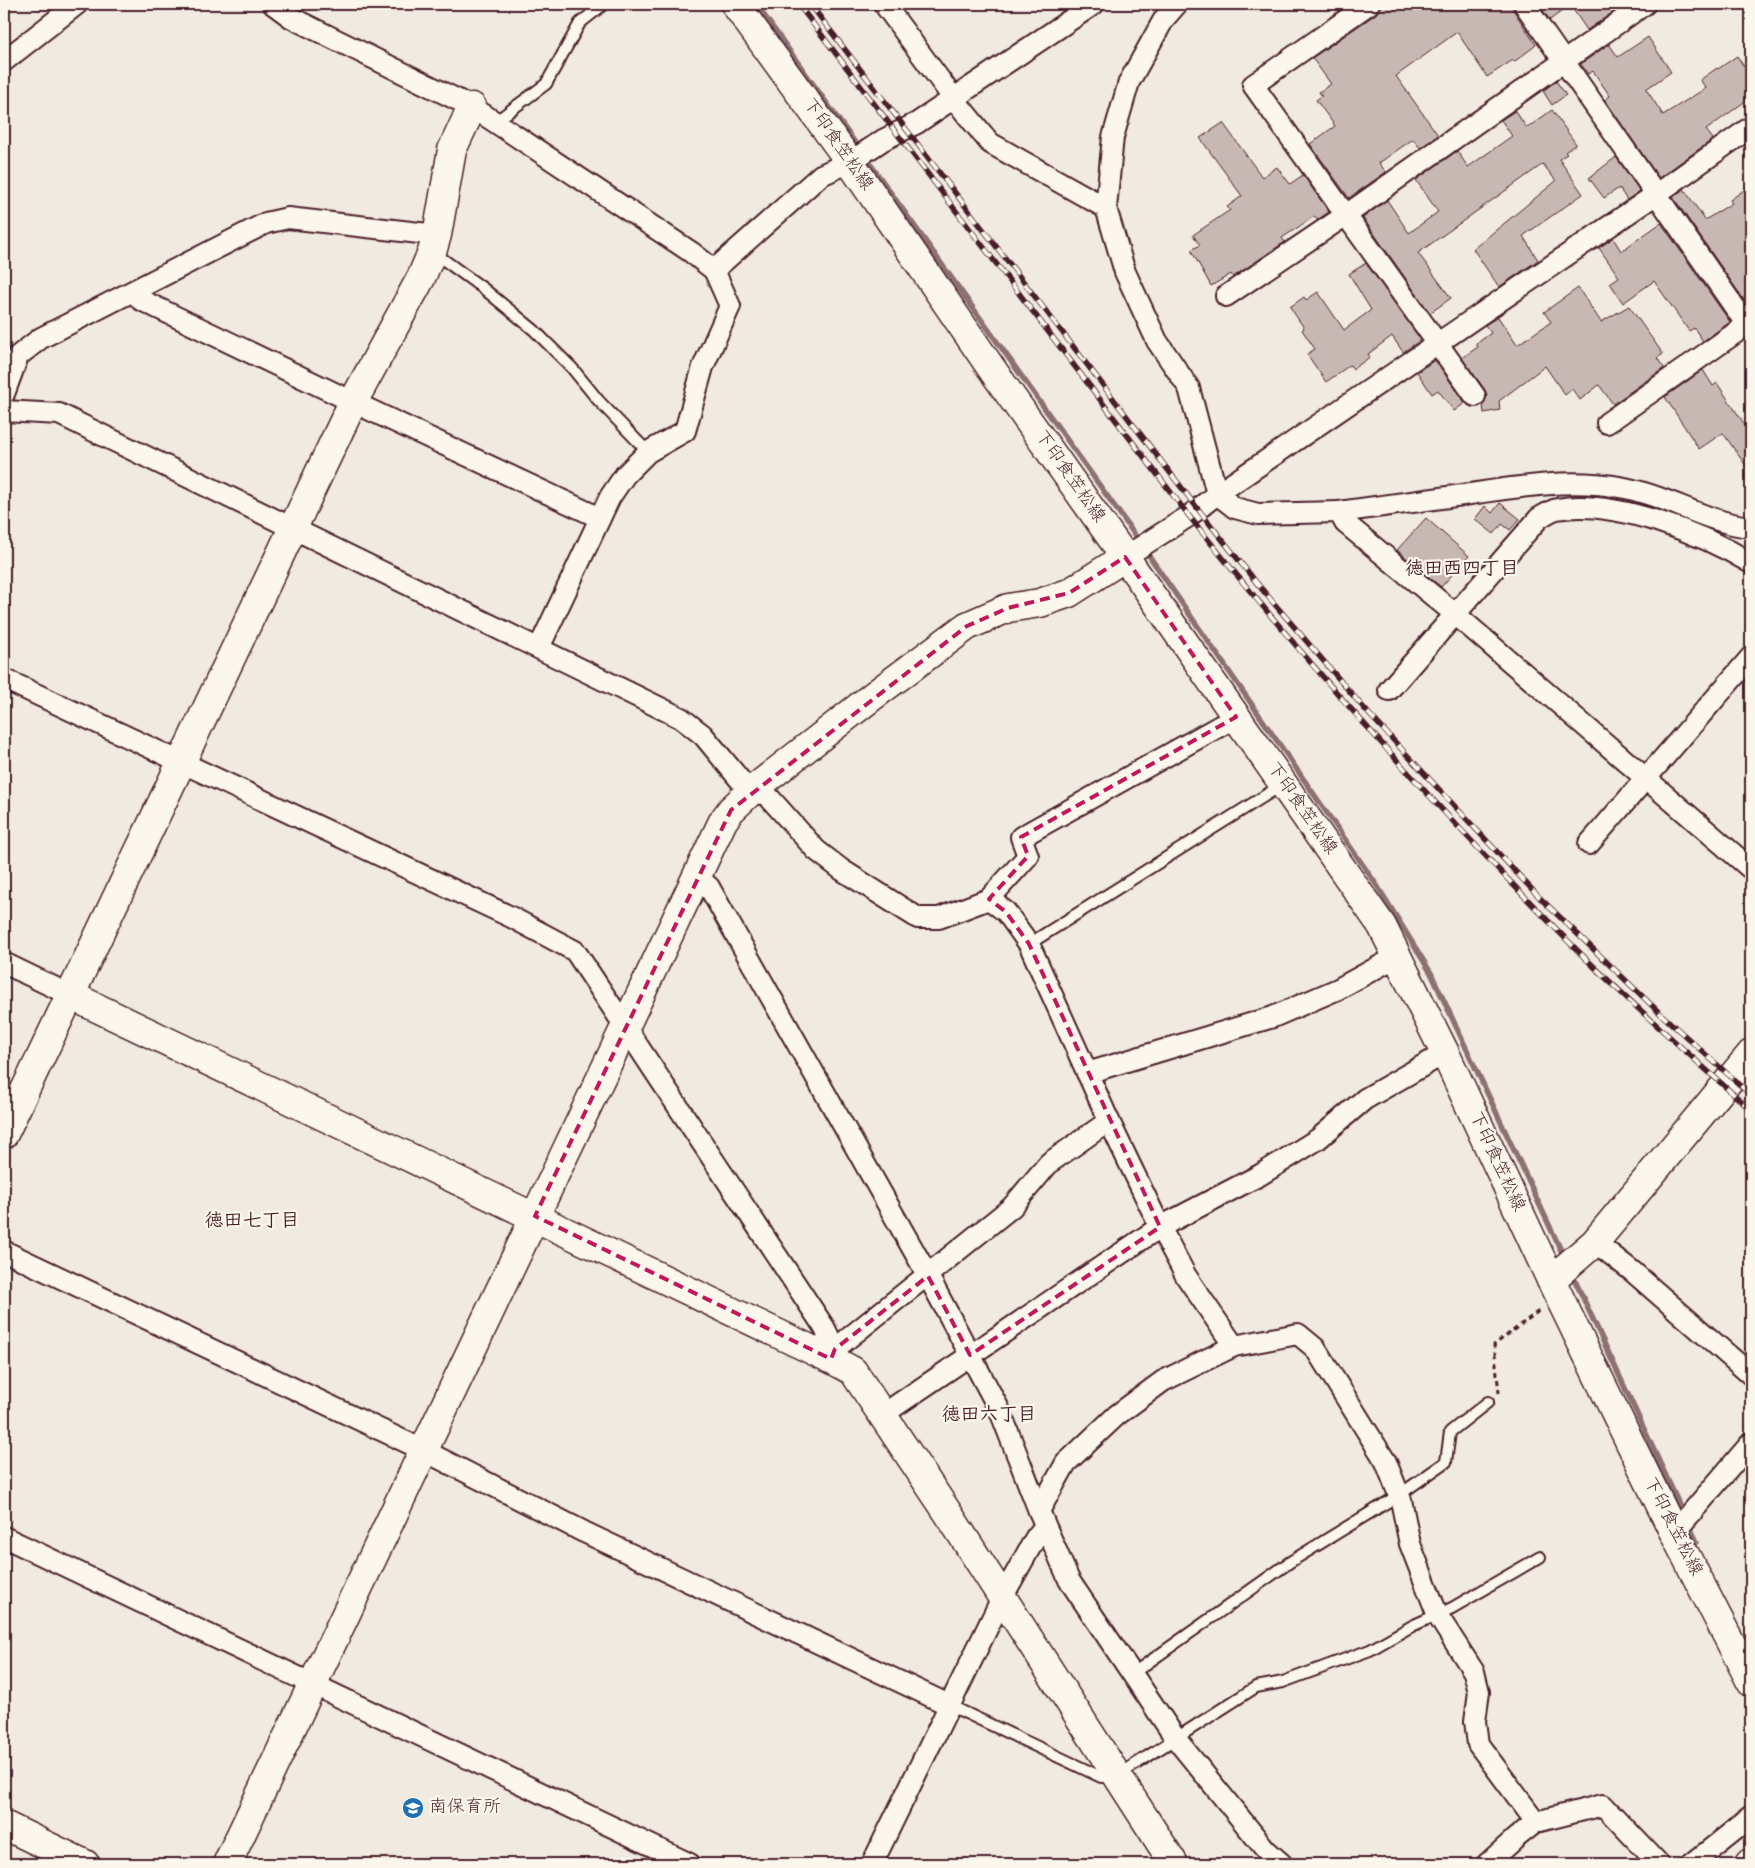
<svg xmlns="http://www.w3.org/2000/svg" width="1755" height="1868" viewBox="0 0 1755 1868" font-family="Dekko,'Klee One',sans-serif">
	<rect width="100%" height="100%" fill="#f0eae0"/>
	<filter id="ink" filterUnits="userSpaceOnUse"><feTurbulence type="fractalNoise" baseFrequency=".02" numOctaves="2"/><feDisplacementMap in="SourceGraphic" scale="10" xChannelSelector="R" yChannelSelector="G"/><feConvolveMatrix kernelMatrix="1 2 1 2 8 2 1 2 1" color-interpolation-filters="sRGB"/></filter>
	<g filter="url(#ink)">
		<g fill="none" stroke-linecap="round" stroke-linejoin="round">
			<!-- stream -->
			<g stroke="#8c6f72" stroke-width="5.5">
				<polyline points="756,4 1125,521 1376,884 1431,973 1565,1259"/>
				<polyline points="1571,1272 1684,1515"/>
				<polyline points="1688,1523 1697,1542"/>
			</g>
		</g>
		<!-- building -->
		<g fill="#c8b8b3" stroke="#4a1f2b">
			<polygon points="1381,4 1430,4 1433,9 1442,4 1512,4 1514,11 1536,45 1514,62 1513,60 1487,77 1457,32 1396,76 1438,135 1420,148 1413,139 1379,163 1386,172 1349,198 1310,144 1335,126 1316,100 1322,96 1319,92 1331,84 1312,58 1376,14 1379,9"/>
			<polygon points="1538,4 1625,4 1587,30 1570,5 1550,20"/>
			<polygon points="1648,37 1671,72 1646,89 1663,115 1706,88 1700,80 1717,68 1718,69 1737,56 1745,68 1751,63 1751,97 1706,130 1713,139 1659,178 1605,100 1610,96 1593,71 1588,74 1581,64 1609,44 1618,57"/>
			<polygon points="1556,81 1566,95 1552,105 1543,91"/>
			<polygon points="1552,110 1576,144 1565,152 1567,154 1559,159 1583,194 1523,236 1538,260 1499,287 1473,249 1556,181 1543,164 1418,253 1451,298 1430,313 1363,218 1387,200 1409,233 1438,212 1416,180 1457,151 1468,167 1512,136 1501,120 1515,111 1527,128"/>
			<polygon points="1223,123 1262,177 1277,167 1290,184 1303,175 1329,212 1317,220 1315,216 1282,238 1285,242 1233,277 1231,274 1211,286 1191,250 1200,245 1193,235 1230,210 1227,207 1242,196 1200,138"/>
			<polygon points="1616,157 1640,191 1627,200 1619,188 1604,198 1589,178"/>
			<polygon points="1751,185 1751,310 1673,197 1684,189 1705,220 1732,203 1730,200"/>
			<polygon points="1661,223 1730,322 1703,341 1694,328 1689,331 1654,281 1623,303 1610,283 1619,277 1599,248 1613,238 1621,251"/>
			<polygon points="1366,263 1421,340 1403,352 1392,336 1368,354 1370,357 1353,369 1350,365 1326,382 1307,354 1315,349 1302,330 1304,328 1290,307 1304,297 1306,300 1318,292 1344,330 1371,310 1349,274"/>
			<polygon points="1578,288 1601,322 1629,306 1663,354 1657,358 1664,368 1613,404 1599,385 1580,400 1572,389 1565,395 1545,366 1499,401 1500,410 1484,413 1483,405 1487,395 1485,390 1462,358 1478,347 1476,344 1491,333 1485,325 1498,317 1517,345 1551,322 1544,312"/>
			<polygon points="1435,360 1465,403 1454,411 1438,390 1432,394 1417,372"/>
			<polygon points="1703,370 1713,386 1717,383 1751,434 1751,473 1723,433 1699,449 1665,397"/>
			<polygon points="1500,503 1520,519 1510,530 1502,524 1494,534 1475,519 1485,506 1492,513"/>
			<polygon points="1426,518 1469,556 1441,587 1397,550"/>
		</g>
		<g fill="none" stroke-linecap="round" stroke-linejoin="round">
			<!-- lane casing -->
			<g stroke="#4a1f2b" stroke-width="14">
				<g id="lane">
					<polyline points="495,122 546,84 580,23 604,4"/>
					<polyline points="433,252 484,289 534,330 572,368 598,400 648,452"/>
					<polyline points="1029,944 1282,785"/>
					<polyline points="1132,1674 1290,1562 1399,1495 1446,1462 1450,1432 1488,1402"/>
					<polyline points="949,1705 1101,1777 1117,1776 1256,1687 1283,1682 1370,1650 1412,1626 1452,1608 1540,1557"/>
				</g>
			</g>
			<!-- street casing -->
			<g stroke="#4a1f2b" stroke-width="24">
				<g id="street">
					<polyline points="273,4 292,18 472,107 495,122 691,252 714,270 730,306 703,367 685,431 648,452 625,475 610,497 539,648"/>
					<polyline points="884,4 954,99 990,143 1106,208"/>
					<polyline points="1177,4 1164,19 1129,82 1113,137 1106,208 1125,272 1157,341 1189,388 1217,494 1235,508 1258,514 1339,512 1345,523 1455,614 1751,869"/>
					<polyline points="1369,4 1253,85 1475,396"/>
					<polyline points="1524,4 1747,325"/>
					<polyline points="4,61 77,4"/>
					<polyline points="714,270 821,175 850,162 883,140 917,123 1094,4"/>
					<polyline points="134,291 141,300 353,402 600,518"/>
					<polyline points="1226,296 1346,215 1645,4"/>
					<polyline points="4,394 18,356 41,338 266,223 288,218 437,235"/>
					<polyline points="4,411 59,414 681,718 703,735 750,792 767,795 816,850 842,870 918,918 939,918 989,899 1006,912 1029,944 1109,1121 1160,1227 1186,1276 1234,1346"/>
					<polyline points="1607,423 1751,322"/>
					<path d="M1339,512c44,-6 88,-12 131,-18 52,-8 103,-16 155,-6 43,8 82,35 126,39"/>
					<polyline points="1125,557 1189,516 1217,494 1655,195 1751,127"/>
					<polyline points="4,679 511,917 575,951 824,1327 835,1349"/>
					<path d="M1389,690l150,-172c6,-3 12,-8 18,-9 56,-11 146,25 194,54"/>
					<polyline points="1589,844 1751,657"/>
					<polyline points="696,876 709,887 928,1276 1000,1411 1039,1511 1069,1580 1176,1739 1266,1850 1282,1864"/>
					<polyline points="989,899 1028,856 1021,837 1236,717"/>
					<polyline points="4,963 70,995"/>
					<polyline points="1087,1073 1273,1017 1338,989 1398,956"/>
					<polyline points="1595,1242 1632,1271 1751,1375"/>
					<polyline points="4,1251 423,1450 584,1532 949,1705"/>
					<polyline points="831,1359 835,1349 1012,1207 1049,1163 1109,1121"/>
					<polyline points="882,1415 1160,1227 1260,1175 1318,1139 1365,1099 1445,1053"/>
					<polyline points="1039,1511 1066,1463 1117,1415 1163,1381 1234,1346 1298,1334 1315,1348 1386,1462 1401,1500 1410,1544 1438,1616 1474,1672 1479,1692 1475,1721 1478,1744 1536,1822"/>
					<polyline points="1674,1533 1751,1443"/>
					<polyline points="4,1537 690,1864"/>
					<polyline points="872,1864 1002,1598 1036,1537 1045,1526"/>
					<polyline points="1487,1864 1517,1837 1536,1822 1603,1805 1659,1864"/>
					<polyline points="1692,1864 1751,1817"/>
				</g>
			</g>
			<!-- secondary casing -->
			<g stroke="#4a1f2b" stroke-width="31">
				<g id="secondary">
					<polyline points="735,4 850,162 996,375 1125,557 1382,926 1445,1053 1551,1280 1674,1533 1751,1682"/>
					<polyline points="70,995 831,1359 853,1371 948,1513 1174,1864"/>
					<polyline points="4,1134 353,402 421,278 432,252 437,235 452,150 472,107"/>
					<polyline points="1551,1280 1595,1242 1751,1054"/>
					<polyline points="4,1825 85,1864"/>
					<polyline points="227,1864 723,821 731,810 750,792 873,696 967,626 1008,608 1040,603 1069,593 1125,557"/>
					<polyline points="1750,1864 1751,1863"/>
				</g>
			</g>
			<!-- path -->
			<polyline stroke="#4a1f2b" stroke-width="3" stroke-dasharray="5 4" stroke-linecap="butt" points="1499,1393 1494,1345 1540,1310"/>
			<!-- lane -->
			<use href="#lane" stroke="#fbf7ec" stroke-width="10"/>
			<!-- street -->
			<use href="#street" stroke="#fbf7ec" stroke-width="20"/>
			<!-- secondary -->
			<use href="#secondary" stroke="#fbf7ec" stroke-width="28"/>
			<!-- rail casing -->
			<g stroke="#4a1f2b" stroke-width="5.5">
				<g id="rail">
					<path d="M798,4l391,512c117,147 243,287 375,421 59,60 124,116 187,173"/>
					<polyline points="810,4 1198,509 1260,587 1369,714 1540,898 1664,1017 1751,1095"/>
				</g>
			</g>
			<!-- rail -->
			<use href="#rail" stroke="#fbf7ec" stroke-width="4" stroke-dasharray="11" stroke-linecap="butt"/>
		</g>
	</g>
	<!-- marked area -->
	<path fill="none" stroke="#c2185b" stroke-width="4" stroke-dasharray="10 6" stroke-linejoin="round" d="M1125,557l111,160 -215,120 7,19 -39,43 17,13 23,32 131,283 -190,128 -42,-79 -93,73 -4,10 -296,-143 196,-406 236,-184 41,-18 61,-15z"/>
	<!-- icons -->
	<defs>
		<g id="school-disc" transform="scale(1.125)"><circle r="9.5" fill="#1f6fb2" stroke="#fbf7ec"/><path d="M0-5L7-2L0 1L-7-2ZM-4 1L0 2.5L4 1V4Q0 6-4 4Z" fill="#fff"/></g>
	</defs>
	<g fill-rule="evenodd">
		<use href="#school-disc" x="413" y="1808"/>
	</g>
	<g text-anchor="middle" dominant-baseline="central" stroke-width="4.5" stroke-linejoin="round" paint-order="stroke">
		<!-- street labels -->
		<g font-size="18" fill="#4a1f2b" stroke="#fbf7ec">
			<text transform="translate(837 145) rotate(55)">下印食笠松線</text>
			<text transform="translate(1069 477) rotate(55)">下印食笠松線</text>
			<text transform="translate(1301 809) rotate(55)">下印食笠松線</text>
			<text transform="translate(1496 1162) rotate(65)">下印食笠松線</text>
			<text transform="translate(1672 1527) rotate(63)">下印食笠松線</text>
		</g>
		<!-- poi labels -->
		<g font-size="18" fill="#4a1f2b" stroke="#fbf7ec" text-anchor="start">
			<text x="429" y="1808">南保育所</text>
		</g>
		<!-- neighbourhood labels -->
		<g font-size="19" font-weight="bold" fill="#4a1f2b" stroke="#fbf7ec">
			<text x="1462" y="570">徳田西四丁目</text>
			<text x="252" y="1222">徳田七丁目</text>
			<text x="989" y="1416">徳田六丁目</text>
		</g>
	</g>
	<!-- margin -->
	<rect width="1755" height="1868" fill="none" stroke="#fbf7ec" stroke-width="20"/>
	<rect x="10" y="10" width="1735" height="1848" fill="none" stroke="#4a1f2b" stroke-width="2" filter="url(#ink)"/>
</svg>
